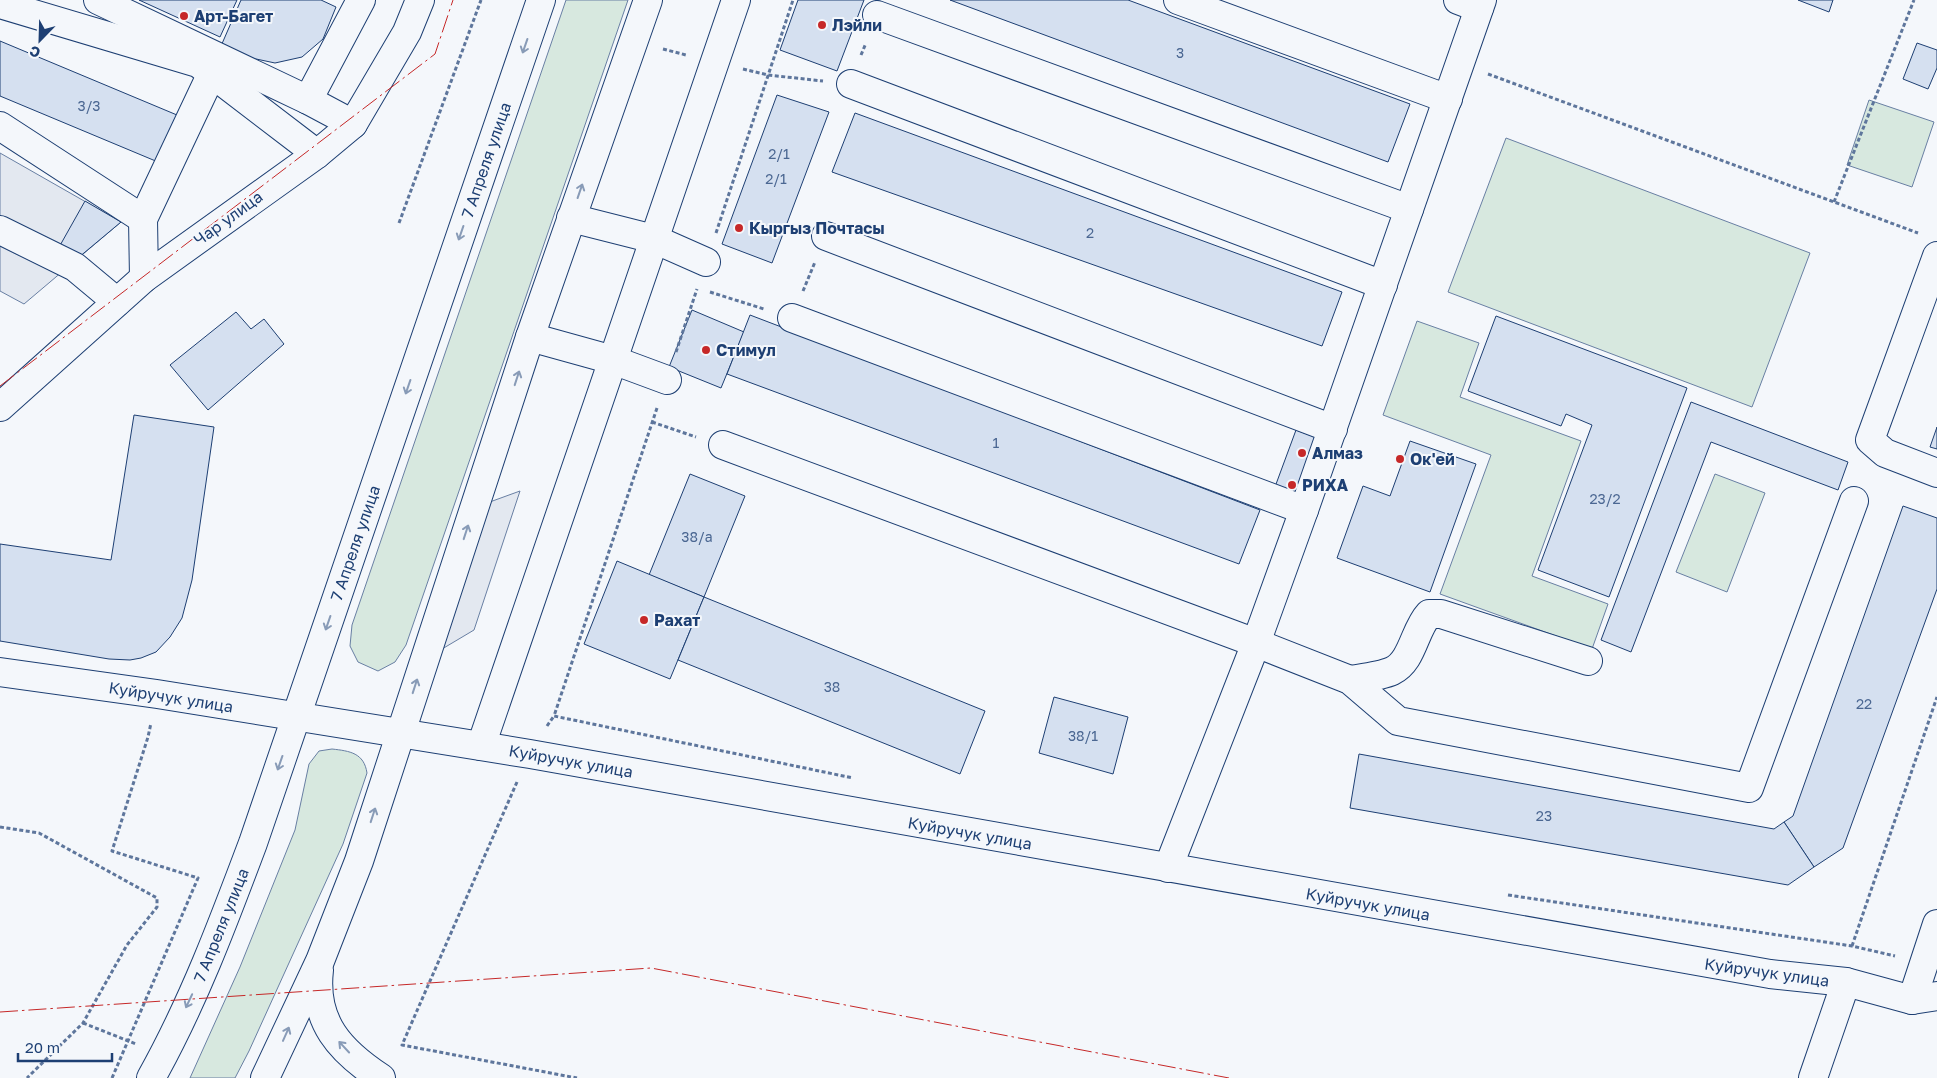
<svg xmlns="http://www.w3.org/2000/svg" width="1937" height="1078" viewBox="0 0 1937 1078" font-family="'Golos Text',sans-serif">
	<rect width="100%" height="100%" fill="#f4f7fb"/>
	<!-- green -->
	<g fill="#d7e8df" stroke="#687fa3">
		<polygon points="566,0 628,0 406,645 395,662 378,671 358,662 350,646 352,625"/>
		<polygon points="1869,100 1934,122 1912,187 1847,165"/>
		<polygon points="1506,138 1810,253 1752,407 1448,292"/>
		<polygon points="1417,321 1479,343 1460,397 1581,441 1532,576 1608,604 1592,649 1440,594 1491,455 1383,415"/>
		<polygon points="1715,474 1765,493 1727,592 1676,572"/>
		<path d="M332,749c18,2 32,4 35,24l-24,71 -94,207 -14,27h-45l50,-111 55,-137 14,-66 10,-13z"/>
	</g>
	<!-- parking -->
	<g fill="#e3e8f0" stroke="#687fa3">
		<polygon points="0,153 121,222 24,304 0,291"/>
		<polygon points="520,491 474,630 437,652 487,503"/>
	</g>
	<!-- building -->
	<g fill="#d5e0f0" stroke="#1d3f73">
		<polygon points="139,0 237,0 220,37"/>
		<polygon points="241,0 321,0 336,7 323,39 302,57 275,63 242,56 221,46"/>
		<polygon points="798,0 864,0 837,71 780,50"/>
		<polygon points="950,0 1128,0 1410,104 1388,162"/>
		<polygon points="1798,0 1833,0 1829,12"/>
		<polygon points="0,41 177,115 158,162 0,96"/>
		<polygon points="1917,43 1937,50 1937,68 1928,89 1903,79"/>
		<polygon points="777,95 829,112 772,263 722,244"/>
		<polygon points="855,113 1342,292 1322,346 832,172"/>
		<polygon points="85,201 121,222 72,263 58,249"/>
		<polygon points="692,310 744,332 721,388 669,367"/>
		<polygon points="236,312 251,329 264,319 284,344 208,410 170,365"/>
		<polygon points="750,315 1260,510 1239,564 727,374"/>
		<polygon points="1496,316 1687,388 1609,597 1538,570 1592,425 1566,414 1561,426 1468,391"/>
		<polygon points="1691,402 1848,462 1838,490 1711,442 1631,652 1601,640"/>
		<polygon points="134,415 214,427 192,580 182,618 170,637 156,652 141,658 130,660 109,659 0,641 0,544 111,560"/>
		<polygon points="1937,427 1937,449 1930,447"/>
		<polygon points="1296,430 1323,440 1299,504 1272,495"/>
		<polygon points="1410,441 1476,464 1430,592 1337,558 1363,486 1390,496"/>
		<polygon points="690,474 745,496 704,597 649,575"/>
		<polygon points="1903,506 1937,518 1937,589 1843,848 1814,867 1784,822 1793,816"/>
		<polygon points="617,561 704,597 670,679 584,644"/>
		<polygon points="704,597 985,711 960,774 678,660"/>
		<polygon points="1054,697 1128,717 1113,774 1039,753"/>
		<polygon points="1359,754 1774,829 1784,822 1814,867 1788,885 1350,808"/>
	</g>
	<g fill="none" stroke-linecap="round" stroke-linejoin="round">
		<!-- minor casing -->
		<g stroke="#1d3f73" stroke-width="30">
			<g id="minor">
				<polyline points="98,0 308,100 353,124"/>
				<polyline points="1178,0 1448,99"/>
				<polyline points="1458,0 1479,8"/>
				<polyline points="0,4 198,63 317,154"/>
				<polyline points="877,15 1409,209"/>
				<polyline points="851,84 1383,285"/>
				<polyline points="308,100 361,0"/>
				<polyline points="0,126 143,219"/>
				<polyline points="571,218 654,239 706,262"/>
				<polyline points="0,230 75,267 117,302"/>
				<polyline points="826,236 1333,429"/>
				<polyline points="1937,256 1870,440 1885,453 1937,473"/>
				<polyline points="144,278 143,219 212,73"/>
				<polyline points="792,318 1304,510"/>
				<polyline points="530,337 613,360 667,380"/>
				<polyline points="0,407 144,278 317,154 353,124 407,32 420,0"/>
				<polyline points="723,445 1256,643 1350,680 1398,721 1749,788 1854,501"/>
				<polyline points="0,672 157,694 530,754 1770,974 1846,982 1912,1000 1937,996"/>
				<path d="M1350,680c12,-2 31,-4 42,-9 21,-10 22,-41 37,-57h12l147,47"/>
				<polyline points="481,746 736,0"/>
				<polyline points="1168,868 1256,643 1304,510 1482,0"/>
				<polyline points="1912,1000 1937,924"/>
				<polyline points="1813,1078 1846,982"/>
			</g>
		</g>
		<!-- major casing -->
		<g stroke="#1d3f73" stroke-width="30">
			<g id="major">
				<path d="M319,970c-6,52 21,81 62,108"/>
				<path d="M151,1078c42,-75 72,-155 102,-235l288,-843"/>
				<polyline points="265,1078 320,961 359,861 530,337 648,0"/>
			</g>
		</g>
		<!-- path -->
		<g stroke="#5e769c" stroke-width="3" stroke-dasharray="4 2.5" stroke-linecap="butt">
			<polyline points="663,49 686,55"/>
			<polyline points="861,55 866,43"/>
			<polyline points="743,69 768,75 823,81"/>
			<polyline points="1488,74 1918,233"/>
			<polyline points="1834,202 1914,0"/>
			<polyline points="399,223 481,0"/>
			<polyline points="716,233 793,0"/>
			<polyline points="803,291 815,262"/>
			<polyline points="710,292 764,309"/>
			<polyline points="676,352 697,289"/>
			<polyline points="657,408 554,716 853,778"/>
			<polyline points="652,422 696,437"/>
			<polyline points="547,726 554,716"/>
			<polyline points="517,782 402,1045 577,1078"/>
			<polyline points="0,827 39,833 157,898 157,907 127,945 83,1023 27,1078"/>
			<polyline points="1508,895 1852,946 1895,956"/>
			<polyline points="1852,946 1937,697"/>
			<polyline points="83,1023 136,1044"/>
			<polyline points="112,1078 198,878 112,851 148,737 151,723"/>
		</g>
		<!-- minor -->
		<use href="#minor" stroke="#f4f7fb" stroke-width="28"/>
		<!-- major -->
		<use href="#major" stroke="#f4f7fb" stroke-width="28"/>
		<!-- power -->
		<g stroke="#c62828" stroke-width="1" stroke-dasharray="18 4 2.5 4" stroke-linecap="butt">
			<polyline points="0,386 435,54 453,0"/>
			<polyline points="0,1012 651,968 1229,1078"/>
		</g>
	</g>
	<!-- one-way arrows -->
	<defs><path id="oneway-shaft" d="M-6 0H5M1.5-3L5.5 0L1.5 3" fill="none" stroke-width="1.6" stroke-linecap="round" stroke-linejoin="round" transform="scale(1.25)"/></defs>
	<g stroke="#889bb7">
		<use href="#oneway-shaft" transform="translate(525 46) rotate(109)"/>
		<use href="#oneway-shaft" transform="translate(580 191) rotate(-71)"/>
		<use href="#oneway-shaft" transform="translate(461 233) rotate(109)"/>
		<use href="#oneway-shaft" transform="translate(517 378) rotate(-72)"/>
		<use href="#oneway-shaft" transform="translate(408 387) rotate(109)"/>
		<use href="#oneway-shaft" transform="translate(466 532) rotate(-72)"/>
		<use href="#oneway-shaft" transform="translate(328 623) rotate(109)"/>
		<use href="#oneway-shaft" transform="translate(415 686) rotate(-72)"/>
		<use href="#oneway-shaft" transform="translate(280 763) rotate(109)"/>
		<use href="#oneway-shaft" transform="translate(373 815) rotate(-72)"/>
		<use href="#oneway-shaft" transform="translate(189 1001) rotate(115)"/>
		<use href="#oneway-shaft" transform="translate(286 1034) rotate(-66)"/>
		<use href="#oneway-shaft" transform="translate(344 1047) rotate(-133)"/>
	</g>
	<!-- markers -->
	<g fill="#c62828" stroke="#f4f7fb" stroke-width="2">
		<circle cx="184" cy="16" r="5"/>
		<circle cx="822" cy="25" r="5"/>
		<circle cx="739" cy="228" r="5"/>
		<circle cx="706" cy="350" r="5"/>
		<circle cx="1302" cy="453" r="5"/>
		<circle cx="1400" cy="459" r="5"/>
		<circle cx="1292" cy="485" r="5"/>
		<circle cx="644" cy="620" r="5"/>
	</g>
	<g text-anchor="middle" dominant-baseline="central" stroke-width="4" stroke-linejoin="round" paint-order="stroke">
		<!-- number labels -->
		<g font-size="14" fill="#4b6792">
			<text x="1180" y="52">3</text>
			<text x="89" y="105">3/3</text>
			<text x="779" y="153">2/1</text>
			<text x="776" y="178">2/1</text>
			<text x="1090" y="232">2</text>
			<text x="996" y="442">1</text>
			<text x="1605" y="498">23/2</text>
			<text x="697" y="536">38/а</text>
			<text x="832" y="686">38</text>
			<text x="1864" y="703">22</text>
			<text x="1083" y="735">38/1</text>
			<text x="1544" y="815">23</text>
		</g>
		<!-- poi labels -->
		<g font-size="16" font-weight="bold" fill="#1d3f73" stroke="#f4f7fb" text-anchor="start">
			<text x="194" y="16">Арт-Багет</text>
			<text x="832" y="25">Лэйли</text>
			<text x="749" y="228">Кыргыз Почтасы</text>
			<text x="716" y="350">Стимул</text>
			<text x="1312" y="453">Алмаз</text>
			<text x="1410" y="459">Ок'ей</text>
			<text x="1302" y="485">РИХА</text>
			<text x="654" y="620">Рахат</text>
		</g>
		<!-- street labels -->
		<g font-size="16" fill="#1d3f73" stroke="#f4f7fb">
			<text transform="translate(486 160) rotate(-71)">7 Апреля улица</text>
			<text transform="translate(228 218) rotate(-36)">Чар улица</text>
			<text transform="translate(355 543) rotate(-71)">7 Апреля улица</text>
			<text transform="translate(171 697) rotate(9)">Куйручук улица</text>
			<text transform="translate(571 761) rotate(10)">Куйручук улица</text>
			<text transform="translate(970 833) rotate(10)">Куйручук улица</text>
			<text transform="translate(1368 904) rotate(10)">Куйручук улица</text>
			<text transform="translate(221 925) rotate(-68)">7 Апреля улица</text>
			<text transform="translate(1767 972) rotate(8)">Куйручук улица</text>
		</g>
	</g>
	<!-- north arrow -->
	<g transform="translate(40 40) rotate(203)" stroke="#f4f7fb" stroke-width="4" paint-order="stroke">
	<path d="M0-4L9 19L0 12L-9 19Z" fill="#1d3f73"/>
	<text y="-8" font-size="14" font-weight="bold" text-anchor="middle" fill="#1d3f73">С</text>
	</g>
	<!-- scale -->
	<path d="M18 1053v8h94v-8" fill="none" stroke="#1d3f73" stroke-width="2.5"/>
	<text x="25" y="1053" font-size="15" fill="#1d3f73" stroke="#f4f7fb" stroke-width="4" paint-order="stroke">20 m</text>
</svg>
